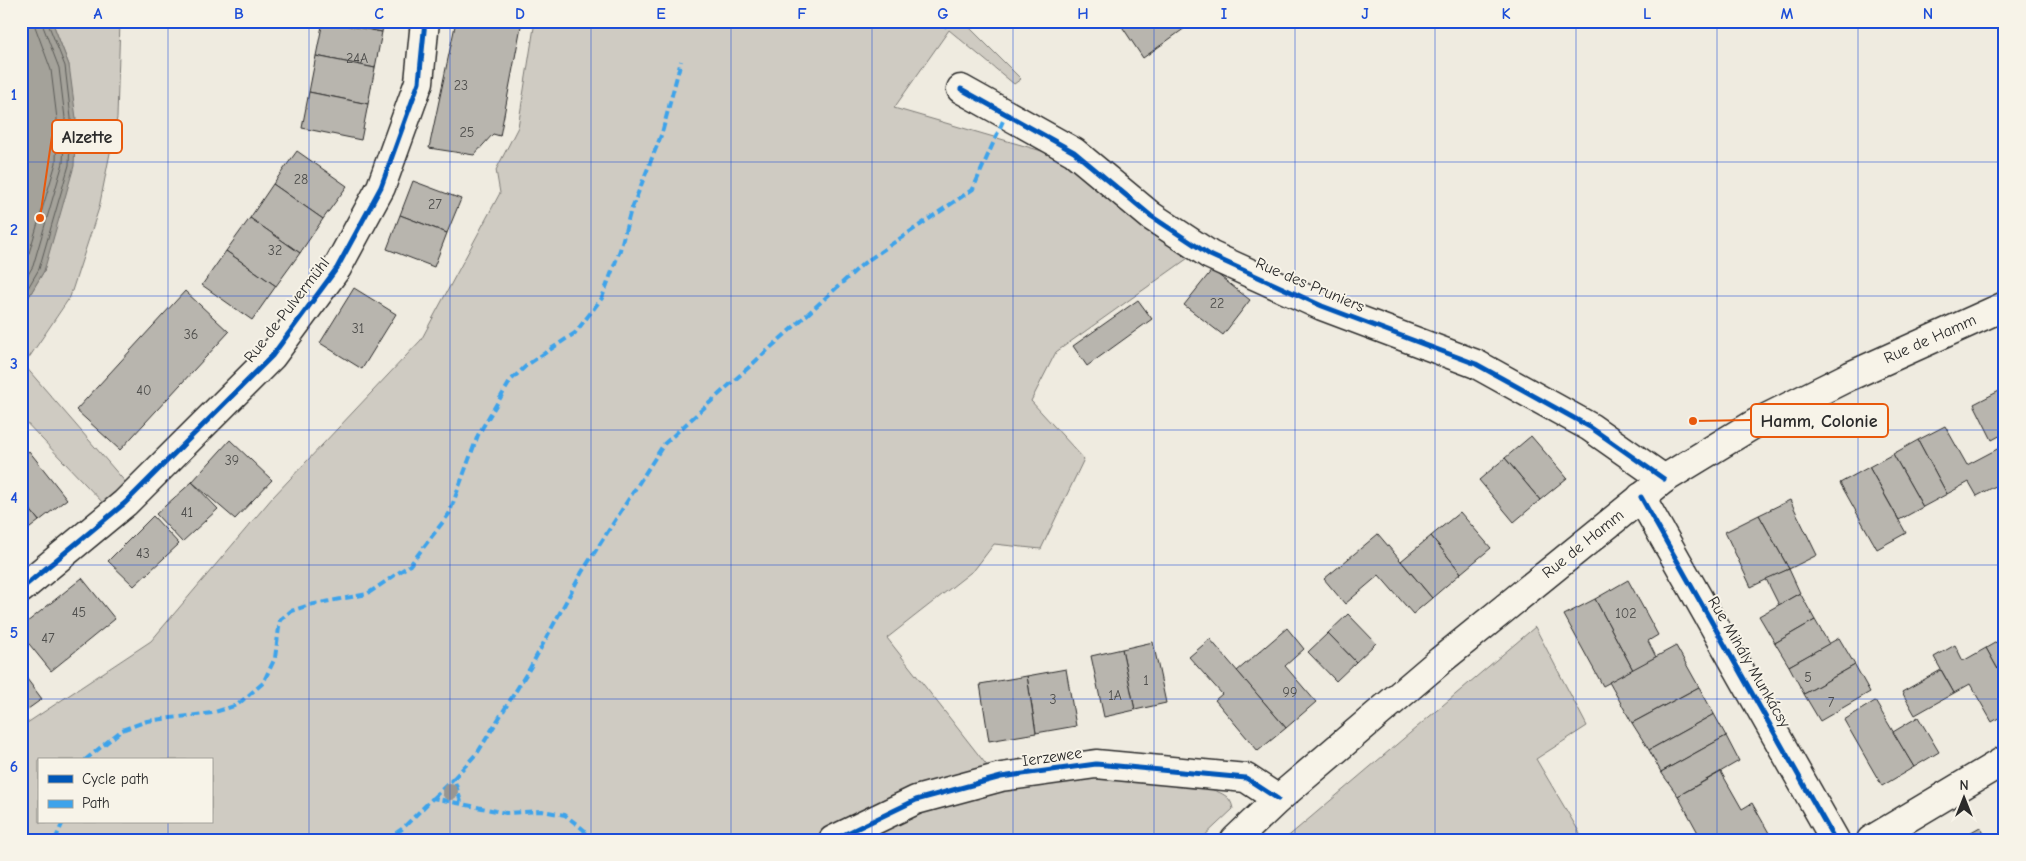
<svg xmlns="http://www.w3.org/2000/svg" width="2026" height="861" viewBox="0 0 2026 861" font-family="'Comic Neue',sans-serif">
	<rect width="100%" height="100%" fill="#efebe0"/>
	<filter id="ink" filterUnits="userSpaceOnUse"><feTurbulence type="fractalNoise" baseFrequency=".02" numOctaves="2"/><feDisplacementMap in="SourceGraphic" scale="10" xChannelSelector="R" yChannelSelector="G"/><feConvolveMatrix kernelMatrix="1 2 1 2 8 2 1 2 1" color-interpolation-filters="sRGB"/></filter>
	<g filter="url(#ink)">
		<!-- green -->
		<g fill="#cfcbc2" stroke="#7d7b76" fill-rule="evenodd">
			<polygon points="52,21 120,21 117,118 99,208 70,297 24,365 127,484 105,505 21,417 21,310 44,271 69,65"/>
			<path d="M535,21h428l58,58 -7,5 -65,-54 -55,78 172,50 125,98 -135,96 -25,49 53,58 -43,90 -47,-5 -19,25 -88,69 116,148 95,-8 113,11c12,5 20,7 22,20l-33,31h-1179v-113l130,-86 122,-144 148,-157 79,-147 -4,-23 22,-43zM39,760h172v62h-172z"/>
			<polygon points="1535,627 1587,726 1536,759 1584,840 1284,840"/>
		</g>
		<!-- water -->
		<polygon fill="#a4a29a" stroke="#74726e" points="21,21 52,21 69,65 76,118 74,166 44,271 21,310"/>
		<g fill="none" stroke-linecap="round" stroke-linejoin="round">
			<!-- shore -->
			<g stroke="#5b5b57" stroke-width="1">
				<polyline points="21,272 26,263 56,163 57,119 51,70 33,21"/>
				<polyline points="21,287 33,266 63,163 65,118 59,68 41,21"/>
				<polyline points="21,300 39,269 69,165 71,118 65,66 47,21"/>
			</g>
		</g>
		<!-- building -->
		<g fill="#b8b5ae" stroke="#2b2b2b">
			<polygon points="323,21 382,32 375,68 316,56"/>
			<polygon points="327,21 384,21 382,32"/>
			<polygon points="456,21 522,21 500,136 493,134 474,155 429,148"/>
			<polygon points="1127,21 1180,21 1185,28 1143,58 1121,25"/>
			<polygon points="316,56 375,68 368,104 309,92"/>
			<polygon points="309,92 368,104 361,140 302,128"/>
			<polygon points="297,151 347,186 323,219 273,184"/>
			<polygon points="413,181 461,199 447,233 400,215"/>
			<polygon points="273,184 323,219 300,253 250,218"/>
			<polygon points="400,215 447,233 434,267 387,249"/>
			<polygon points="250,218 300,253 276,286 226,251"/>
			<polygon points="226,251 276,286 252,320 202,285"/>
			<polygon points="1212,270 1250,300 1223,335 1184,305"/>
			<polygon points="354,288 396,314 362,369 320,343"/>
			<polygon points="185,291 229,332 120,450 76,410"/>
			<polygon points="1138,300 1152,319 1087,366 1073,346"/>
			<polygon points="2003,389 2005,433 1992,440 1974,404"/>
			<polygon points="1945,426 1967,465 2003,446 2005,449 2005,481 1977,496 1969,482 1947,494 1918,440"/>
			<polygon points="1531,436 1567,478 1540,500 1505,458"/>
			<polygon points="230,440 272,480 235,519 192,482"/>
			<polygon points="1918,440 1947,494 1923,507 1893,454"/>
			<polygon points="29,451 67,499 39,521 21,498 21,457"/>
			<polygon points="1893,454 1923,507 1899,520 1869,467"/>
			<polygon points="1505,458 1540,500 1514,522 1479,480"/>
			<polygon points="1869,467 1906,533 1877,549 1840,483"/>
			<polygon points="192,482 218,509 182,542 156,514"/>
			<polygon points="21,498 39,521 21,535"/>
			<polygon points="1790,500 1817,555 1789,569 1759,515"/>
			<polygon points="1460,512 1491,548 1461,573 1431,536"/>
			<polygon points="1759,515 1789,569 1751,587 1725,532"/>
			<polygon points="153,516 179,544 134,586 108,561"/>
			<polygon points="1378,534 1432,598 1413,614 1379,575 1345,604 1324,579"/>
			<polygon points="1431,536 1461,573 1432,598 1401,561"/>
			<polygon points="1789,569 1800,593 1779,605 1766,579"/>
			<polygon points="82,578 115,619 51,671 21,634 21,627"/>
			<polygon points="1628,580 1658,635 1648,641 1656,657 1633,670 1595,599"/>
			<polygon points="1800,593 1815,620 1775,643 1759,616"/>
			<polygon points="1595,599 1633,670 1603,686 1564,615"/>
			<polygon points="1348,614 1376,643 1356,662 1328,633"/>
			<polygon points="1815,620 1829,644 1789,666 1775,643"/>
			<polygon points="1287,628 1304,649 1285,666 1316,702 1286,728 1237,671"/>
			<polygon points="1328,633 1356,662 1336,681 1308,652"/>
			<polygon points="2005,637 2005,682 1986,648"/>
			<polygon points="1839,638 1855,665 1804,694 1789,666"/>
			<polygon points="1210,639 1286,728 1258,751 1215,700 1222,694 1189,657"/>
			<polygon points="1153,642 1166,703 1135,710 1122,649"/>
			<polygon points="1955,645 1963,661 1986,648 2005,682 2005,714 1992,722 1970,684 1954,693 1934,657"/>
			<polygon points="1676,646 1699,687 1632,723 1609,682"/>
			<polygon points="1122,649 1135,710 1104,717 1091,656"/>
			<polygon points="1855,665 1870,692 1820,721 1804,694"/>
			<polygon points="1066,669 1076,726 1036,733 1027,676"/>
			<polygon points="1941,670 1954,693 1915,715 1902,692"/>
			<polygon points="21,671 42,699 21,714"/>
			<polygon points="1027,676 1036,733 989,741 980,684"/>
			<polygon points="1699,687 1714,714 1649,750 1632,723"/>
			<polygon points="1875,701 1914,767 1882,786 1844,720"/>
			<polygon points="1714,714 1726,736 1661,772 1649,750"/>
			<polygon points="1918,717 1939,752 1914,767 1893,732"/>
			<polygon points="1726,736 1739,761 1678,796 1661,772"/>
			<polygon points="1721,772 1742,809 1752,803 1769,833 1757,840 1702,840 1678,796"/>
			<polygon points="1980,827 1988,840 1957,840"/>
		</g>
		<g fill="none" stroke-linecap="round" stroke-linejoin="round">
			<!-- minor casing -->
			<g stroke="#2b2b2b" stroke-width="31">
				<g id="minor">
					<polyline points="961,89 1074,152 1151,216 1210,255 1322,306 1476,364 1590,427 1664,479"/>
					<polyline points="1641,497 1835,840"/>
					<polyline points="21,589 125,503 272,356 337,268 381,187 419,82 425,21"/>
					<polyline points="833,840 916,800 1001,777 1096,764 1246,778 1278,799"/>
					<polyline points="1871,840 2005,760"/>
				</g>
			</g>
			<!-- major casing -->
			<g stroke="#2b2b2b" stroke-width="31">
				<polyline id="major" points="1235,840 1278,799 1441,660 1664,479 1756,423 1850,376 2005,306"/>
			</g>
			<!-- minor -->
			<use href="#minor" stroke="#f7f3e8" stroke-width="28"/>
			<!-- major -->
			<use href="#major" stroke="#f7f3e8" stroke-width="28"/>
			<!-- quiet -->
			<g stroke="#3ea3eb" stroke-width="4" stroke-dasharray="8 4" stroke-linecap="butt">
				<polyline points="942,21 949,30"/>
				<polyline points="85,760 122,730 147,721 212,713 237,705 263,683 275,658 280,620 291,611 309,605 367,594 410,565 449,514 478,435 511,380 527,365 575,333 602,298 620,250 630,213 662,133 681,61"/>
				<polyline points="433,798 454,778"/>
				<polyline points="461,802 454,778 478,752 530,668 582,572 664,444 864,263 973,189 1006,114"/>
				<polyline points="55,840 63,822"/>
				<polyline points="386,840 402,829 433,798 506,813 542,811 565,815 584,830 586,840"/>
			</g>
			<!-- cycleway casing -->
			<g stroke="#f7f3e8" stroke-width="8">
				<g id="cycleway">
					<polyline points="961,89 1074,152 1151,216 1210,255 1322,306 1476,364 1590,427 1664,479"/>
					<polyline points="1641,497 1835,840"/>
					<polyline points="21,589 125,503 272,356 337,268 381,187 419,82 425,21"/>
					<polyline points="833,840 916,800 1001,777 1096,764 1246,778 1278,799"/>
				</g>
			</g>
			<!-- cycleway -->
			<use href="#cycleway" stroke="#0057b8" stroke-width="5"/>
		</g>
		<!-- trees -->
		<circle fill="#9a9791" cx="450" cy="792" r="8"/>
	</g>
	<!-- grid -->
	<path fill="none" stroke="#1d4ed8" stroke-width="1" stroke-opacity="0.55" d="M168,21v739M309,21v819M450,21v819M591,21v819M731,21v819M872,21v819M1013,21v819M1154,21v819M1295,21v819M1435,21v819M1576,21v819M1717,21v819M1858,21v819M21,162h1984M21,296h1984M21,430h1984M21,565h1984M21,699h1984M168,822v18"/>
	<g text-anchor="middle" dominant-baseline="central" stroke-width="4" stroke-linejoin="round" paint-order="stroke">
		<!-- number labels -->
		<g font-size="14" fill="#4e4e4c">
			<text x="357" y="58">24A</text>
			<text x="461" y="85">23</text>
			<text x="467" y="132">25</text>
			<text x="301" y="179">28</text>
			<text x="435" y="204">27</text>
			<text x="275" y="250">32</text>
			<text x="1217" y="303">22</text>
			<text x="358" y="328">31</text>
			<text x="191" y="334">36</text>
			<text x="144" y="390">40</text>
			<text x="232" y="460">39</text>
			<text x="187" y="512">41</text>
			<text x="143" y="553">43</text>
			<text x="79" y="612">45</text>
			<text x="1626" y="613">102</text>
			<text x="48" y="638">47</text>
			<text x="1808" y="677">5</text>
			<text x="1146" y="680">1</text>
			<text x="1290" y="692">99</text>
			<text x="1115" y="695">1A</text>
			<text x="1053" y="699">3</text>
			<text x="1831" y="702">7</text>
		</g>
		<!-- street labels -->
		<g font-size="16" fill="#2b2b2b" stroke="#f7f3e8">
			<text transform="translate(1310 285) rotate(23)">Rue des Pruniers</text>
			<text transform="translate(287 310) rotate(-52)">Rue de Pulvermühl</text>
			<text transform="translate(1930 339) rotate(-24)">Rue de Hamm</text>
			<text transform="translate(1583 544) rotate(-39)">Rue de Hamm</text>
			<text transform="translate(1749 662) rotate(60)">Rue Mihály Munkácsy</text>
			<text transform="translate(1052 757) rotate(-8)">Ierzewee</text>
		</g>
	</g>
	<!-- callouts -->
	<path fill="none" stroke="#e8590c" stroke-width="2" d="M40 218L52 136M1693 421L1751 420"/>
	<g fill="#e8590c" stroke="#f7f3e8" stroke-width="2">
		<circle cx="40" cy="218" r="5"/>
		<circle cx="1693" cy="421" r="5"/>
	</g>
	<g fill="#f7f3e8" stroke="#e8590c" stroke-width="2">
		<rect x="52" y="120" width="70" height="33" rx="5"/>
		<rect x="1751" y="404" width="137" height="33" rx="5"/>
	</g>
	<g font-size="18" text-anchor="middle" font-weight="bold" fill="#2b2b2b">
		<text x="87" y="143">Alzette</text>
		<text x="1819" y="427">Hamm, Colonie</text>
	</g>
	<!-- margin -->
	<rect width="2026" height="861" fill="none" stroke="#f7f3e8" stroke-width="55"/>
	<!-- legend -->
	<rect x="38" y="758" width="175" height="65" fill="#f7f3e8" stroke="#a5a39c"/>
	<rect x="48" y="775" width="25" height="8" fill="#0057b8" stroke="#a5a39c"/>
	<text x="82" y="784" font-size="15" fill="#2b2b2b">Cycle path</text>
	<rect x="48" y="800" width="25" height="8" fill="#3ea3eb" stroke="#a5a39c"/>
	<text x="82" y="808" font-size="15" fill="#2b2b2b">Path</text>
	<!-- north arrow -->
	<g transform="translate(1964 798)" stroke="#f7f3e8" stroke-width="4" paint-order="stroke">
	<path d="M0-4L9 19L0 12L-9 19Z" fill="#2b2b2b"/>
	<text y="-8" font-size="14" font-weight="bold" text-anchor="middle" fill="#2b2b2b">N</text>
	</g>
	<rect x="28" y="28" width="1970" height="806" fill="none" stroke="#1d4ed8" stroke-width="2"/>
	<g font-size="16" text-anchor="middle" font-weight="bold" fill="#1d4ed8">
		<text x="98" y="19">A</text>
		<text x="239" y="19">B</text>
		<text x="379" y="19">C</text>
		<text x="520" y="19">D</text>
		<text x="661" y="19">E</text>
		<text x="802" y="19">F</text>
		<text x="943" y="19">G</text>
		<text x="1083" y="19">H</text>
		<text x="1224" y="19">I</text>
		<text x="1365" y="19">J</text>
		<text x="1506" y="19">K</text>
		<text x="1647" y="19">L</text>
		<text x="1787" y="19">M</text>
		<text x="1928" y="19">N</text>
		<text x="14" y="100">1</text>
		<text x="14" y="235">2</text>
		<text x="14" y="369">3</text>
		<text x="14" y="503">4</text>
		<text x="14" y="638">5</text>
		<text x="14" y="772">6</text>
	</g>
</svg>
